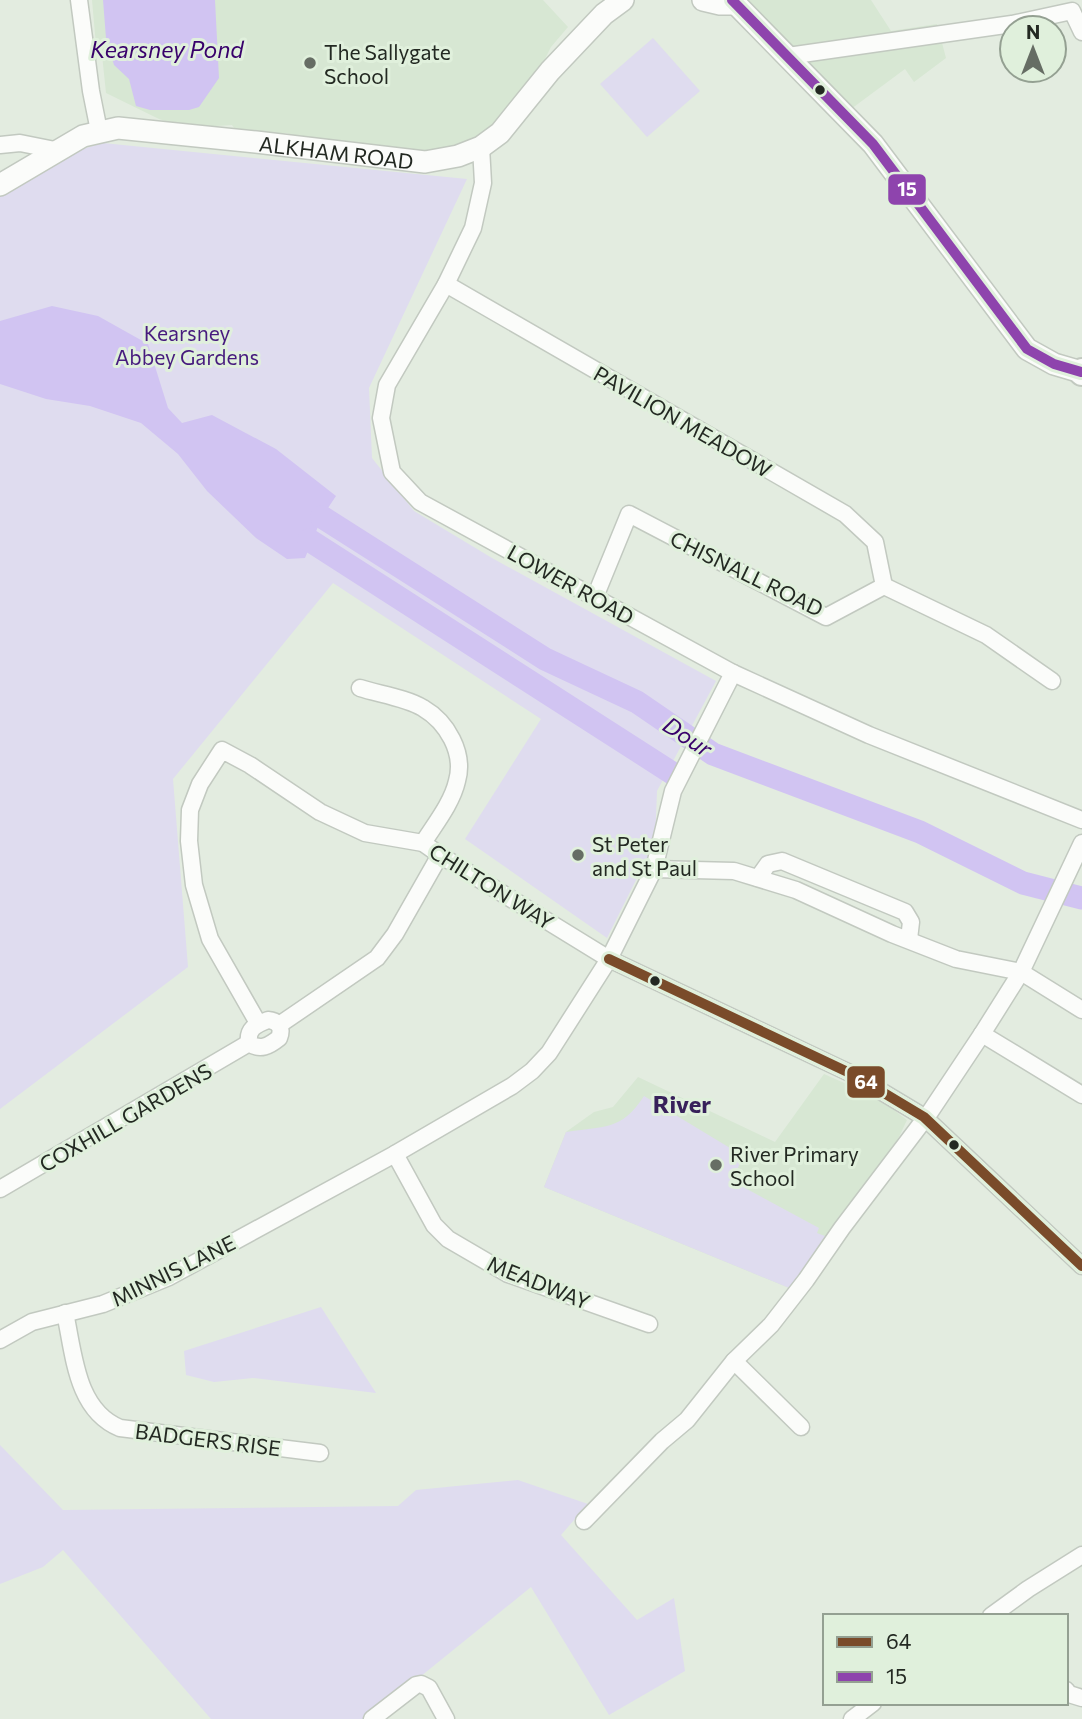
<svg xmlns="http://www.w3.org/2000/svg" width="1082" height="1719" viewBox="0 0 1082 1719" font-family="Commissioner,sans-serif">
	<rect width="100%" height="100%" fill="#e3ece0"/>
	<!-- built -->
	<g fill="#d7e7d3">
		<polygon points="92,0 543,0 568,27 551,47 534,81 500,123 464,144 429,152 312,147 287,133 247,137 239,135 232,125 187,128 159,119 106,93 101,45 96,45"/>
		<polygon points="742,0 871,0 891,31 937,24 946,58 914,82 905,69 851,109"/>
		<polygon points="824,1074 878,1098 907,1120 899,1137 794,1290 544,1187 566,1132 594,1112 613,1107 638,1077 775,1142"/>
	</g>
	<!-- green -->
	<g fill="#dfdcef">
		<polygon points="653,38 700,91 647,137 600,84"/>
		<polygon points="103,143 467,179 369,388 372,458 414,511 492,558 716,681 657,791 655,842 607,938 465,839 541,719 333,583 173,779 188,967 0,1109 0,196 69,153"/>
		<path d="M644,1096l91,55 6,10 -9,20 87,47 -2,5 13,5 -36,52 -250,-103 22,-55c37,-6 56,-1 78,-36z"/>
		<polygon points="321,1307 376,1393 253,1378 214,1382 186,1375 184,1351"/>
		<polygon points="0,1445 63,1510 398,1506 416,1490 518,1480 588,1504 561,1535 637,1620 674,1598 685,1671 609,1715 531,1587 368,1719 211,1719 63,1550 43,1567 0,1584"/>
	</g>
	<!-- water -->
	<g fill="#d1c4f2">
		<polygon points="103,0 215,0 219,78 199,107 189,110 150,110 136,106 129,79 114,65 106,38"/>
		<polygon points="52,306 98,316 148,344 168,408 182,423 212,415 276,449 336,496 322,517 305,558 287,559 256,538 207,491 178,454 141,423 90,406 46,399 0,384 0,321"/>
	</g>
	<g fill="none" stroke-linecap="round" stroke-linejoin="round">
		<!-- river -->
		<g stroke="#d1c4f2" stroke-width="23">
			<polyline points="322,517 545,659 637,702 713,754 920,832 1023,883 1082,898"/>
			<polyline points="309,540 672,773"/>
		</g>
		<!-- street casing -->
		<g stroke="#c2c9c0" stroke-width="19">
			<g id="street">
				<polyline points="79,0 91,91 99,131"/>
				<polyline points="788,56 1012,24 1072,11 1082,32"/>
				<polyline points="0,145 20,143 55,150"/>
				<polyline points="481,147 483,183 473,228 446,284 387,385 381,418 392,472 420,502 733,673 869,735 1082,820"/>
				<polyline points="446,284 845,514 875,542 884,586"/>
				<polyline points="595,597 629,514 826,617 884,586 986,635 1052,681"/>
				<path d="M360,688c19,6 47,10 63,20 24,14 42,45 34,73 -5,22 -22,43 -34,62"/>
				<polyline points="654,869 734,871 796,890 892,934 956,959 1021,972 1082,1010"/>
				<polyline points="758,878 768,864 782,861 905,912 911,922 909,939"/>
				<path d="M268,1020c11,1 15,8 11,18 -10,8 -19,13 -30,5 -2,-14 6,-18 19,-23z"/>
				<polyline points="258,1023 210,939 194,885 189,841 190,810 200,784 222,750 250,765 320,812 365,833 423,843 440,855 609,959 854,1075 924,1117 1082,1266"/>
				<polyline points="279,1025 377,958 395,934 440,855"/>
				<polyline points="982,1034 1082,1095"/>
				<polyline points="395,1154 434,1225 448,1239 508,1274 649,1324"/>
				<polyline points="0,1189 249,1043"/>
				<path d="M65,1313c9,41 11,97 55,115l200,25"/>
				<polyline points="0,1340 32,1322 103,1304 169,1277 395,1154 512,1086 532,1071 549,1053 609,959 654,869 673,791 733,673"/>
				<polyline points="734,1361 801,1427"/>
				<polyline points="584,1521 662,1441 687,1420 734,1361 771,1325 806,1280 842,1228 930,1112 982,1034 1021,972 1082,843"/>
				<polyline points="991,1616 1028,1589 1082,1555"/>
				<polyline points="1066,1690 1069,1694 1082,1698"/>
				<polyline points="372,1719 416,1685 421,1684 429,1688 446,1719"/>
				<polyline points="852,1719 873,1703"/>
			</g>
		</g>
		<!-- secondary casing -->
		<g stroke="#c2c9c0" stroke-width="24">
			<g id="secondary">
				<polyline points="703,0 720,4 737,4"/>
				<polyline points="732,0 873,144 1027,349 1054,364 1081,372"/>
				<path id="s1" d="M0,185l83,-49 35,-8 138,14 169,20 33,-6 23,-9 19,-14 50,-62 54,-57 19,-14"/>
			</g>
		</g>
		<!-- primary casing -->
		<g stroke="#c2c9c0" stroke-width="28">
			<polyline id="primary" points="1082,371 1082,373"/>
		</g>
		<!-- street -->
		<use href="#street" stroke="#fbfcfa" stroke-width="16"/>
		<!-- secondary -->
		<use href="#secondary" stroke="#fbfcfa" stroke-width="21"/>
		<!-- primary -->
		<use href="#primary" stroke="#fbfcfa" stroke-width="24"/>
		<!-- bus-1 casing -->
		<g stroke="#e0f0dc" stroke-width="16">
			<polyline id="bus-1" points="609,959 854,1075 924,1117 1082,1266"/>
		</g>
		<!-- bus-2 casing -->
		<g stroke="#e0f0dc" stroke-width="16">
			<polyline id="bus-2" points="732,0 873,144 1027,349 1054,364 1081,372"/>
		</g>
		<!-- bus-1 -->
		<use href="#bus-1" stroke="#7a4b2a" stroke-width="10"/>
		<!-- bus-2 -->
		<use href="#bus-2" stroke="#8e44ad" stroke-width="10"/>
	</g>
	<!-- markers -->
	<g fill="#666d64" stroke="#e0f0dc" stroke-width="2.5">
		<circle cx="310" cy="63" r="7"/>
		<circle cx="578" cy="855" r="7"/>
		<circle cx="716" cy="1165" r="7"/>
	</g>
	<g fill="#232922" stroke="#e0f0dc" stroke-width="2.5">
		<circle cx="820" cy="90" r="6"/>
		<circle cx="655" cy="981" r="6"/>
		<circle cx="954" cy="1145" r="6"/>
	</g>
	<g text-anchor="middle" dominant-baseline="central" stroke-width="6" stroke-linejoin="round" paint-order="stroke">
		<!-- poi labels -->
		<g font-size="21" fill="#232922" stroke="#e0f0dc" text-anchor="start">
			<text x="324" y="51">The Sallygate<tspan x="324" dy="24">School</tspan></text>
			<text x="592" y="843">St Peter<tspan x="592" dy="24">and St Paul</tspan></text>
			<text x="730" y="1153">River Primary<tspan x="730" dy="24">School</tspan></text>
		</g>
		<!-- street labels -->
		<g font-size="21" fill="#232922" stroke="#e0f0dc">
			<text stroke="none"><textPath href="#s1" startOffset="352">ALKHAM ROAD</textPath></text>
			<text transform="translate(683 421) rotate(30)">PAVILION MEADOW</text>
			<text transform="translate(747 573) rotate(26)">CHISNALL ROAD</text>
			<text transform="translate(571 584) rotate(29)">LOWER ROAD</text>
			<text transform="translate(492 886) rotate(32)">CHILTON WAY</text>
			<text transform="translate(125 1117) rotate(-30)">COXHILL GARDENS</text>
			<text transform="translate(173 1270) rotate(-26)">MINNIS LANE</text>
			<text transform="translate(539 1282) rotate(22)">MEADWAY</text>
			<text transform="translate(208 1439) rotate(7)">BADGERS RISE</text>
		</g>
		<!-- park labels -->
		<g font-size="21" fill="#471b7e" stroke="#e0f0dc">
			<text x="187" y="332">Kearsney<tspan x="187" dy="24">Abbey Gardens</tspan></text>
		</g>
		<!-- water labels -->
		<g font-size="23" font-style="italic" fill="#38016b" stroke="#e0f0dc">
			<text x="167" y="49">Kearsney Pond</text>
			<text transform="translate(688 736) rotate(33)">Dour</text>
		</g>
		<!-- quarter labels -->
		<g font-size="24" font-weight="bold" fill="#37205a" stroke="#e0f0dc">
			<text x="682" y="1103">River</text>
		</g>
	</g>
	<g stroke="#e0f0dc" stroke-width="2.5">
		<rect x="887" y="173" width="40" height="33" rx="7" fill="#8e44ad"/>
		<rect x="846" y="1065" width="40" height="34" rx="7" fill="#7a4b2a"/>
	</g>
	<g font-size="19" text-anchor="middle" font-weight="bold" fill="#fff">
		<text x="907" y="196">15</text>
		<text x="866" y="1089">64</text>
	</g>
	<!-- legend -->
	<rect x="823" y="1614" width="245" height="91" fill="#e0f0dc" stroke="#94a092" stroke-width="2"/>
	<rect x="837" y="1637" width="35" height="10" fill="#7a4b2a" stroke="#94a092" stroke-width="2"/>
	<text x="886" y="1649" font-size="21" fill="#232922">64</text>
	<rect x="837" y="1672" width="35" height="10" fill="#8e44ad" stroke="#94a092" stroke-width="2"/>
	<text x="886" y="1684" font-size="21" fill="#232922">15</text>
	<!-- north arrow -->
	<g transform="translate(1033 49)"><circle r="33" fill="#e0f0dc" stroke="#94a092" stroke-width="2"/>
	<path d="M0-5L12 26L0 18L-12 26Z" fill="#666d64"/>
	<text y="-10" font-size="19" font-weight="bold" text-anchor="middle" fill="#232922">N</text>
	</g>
</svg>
